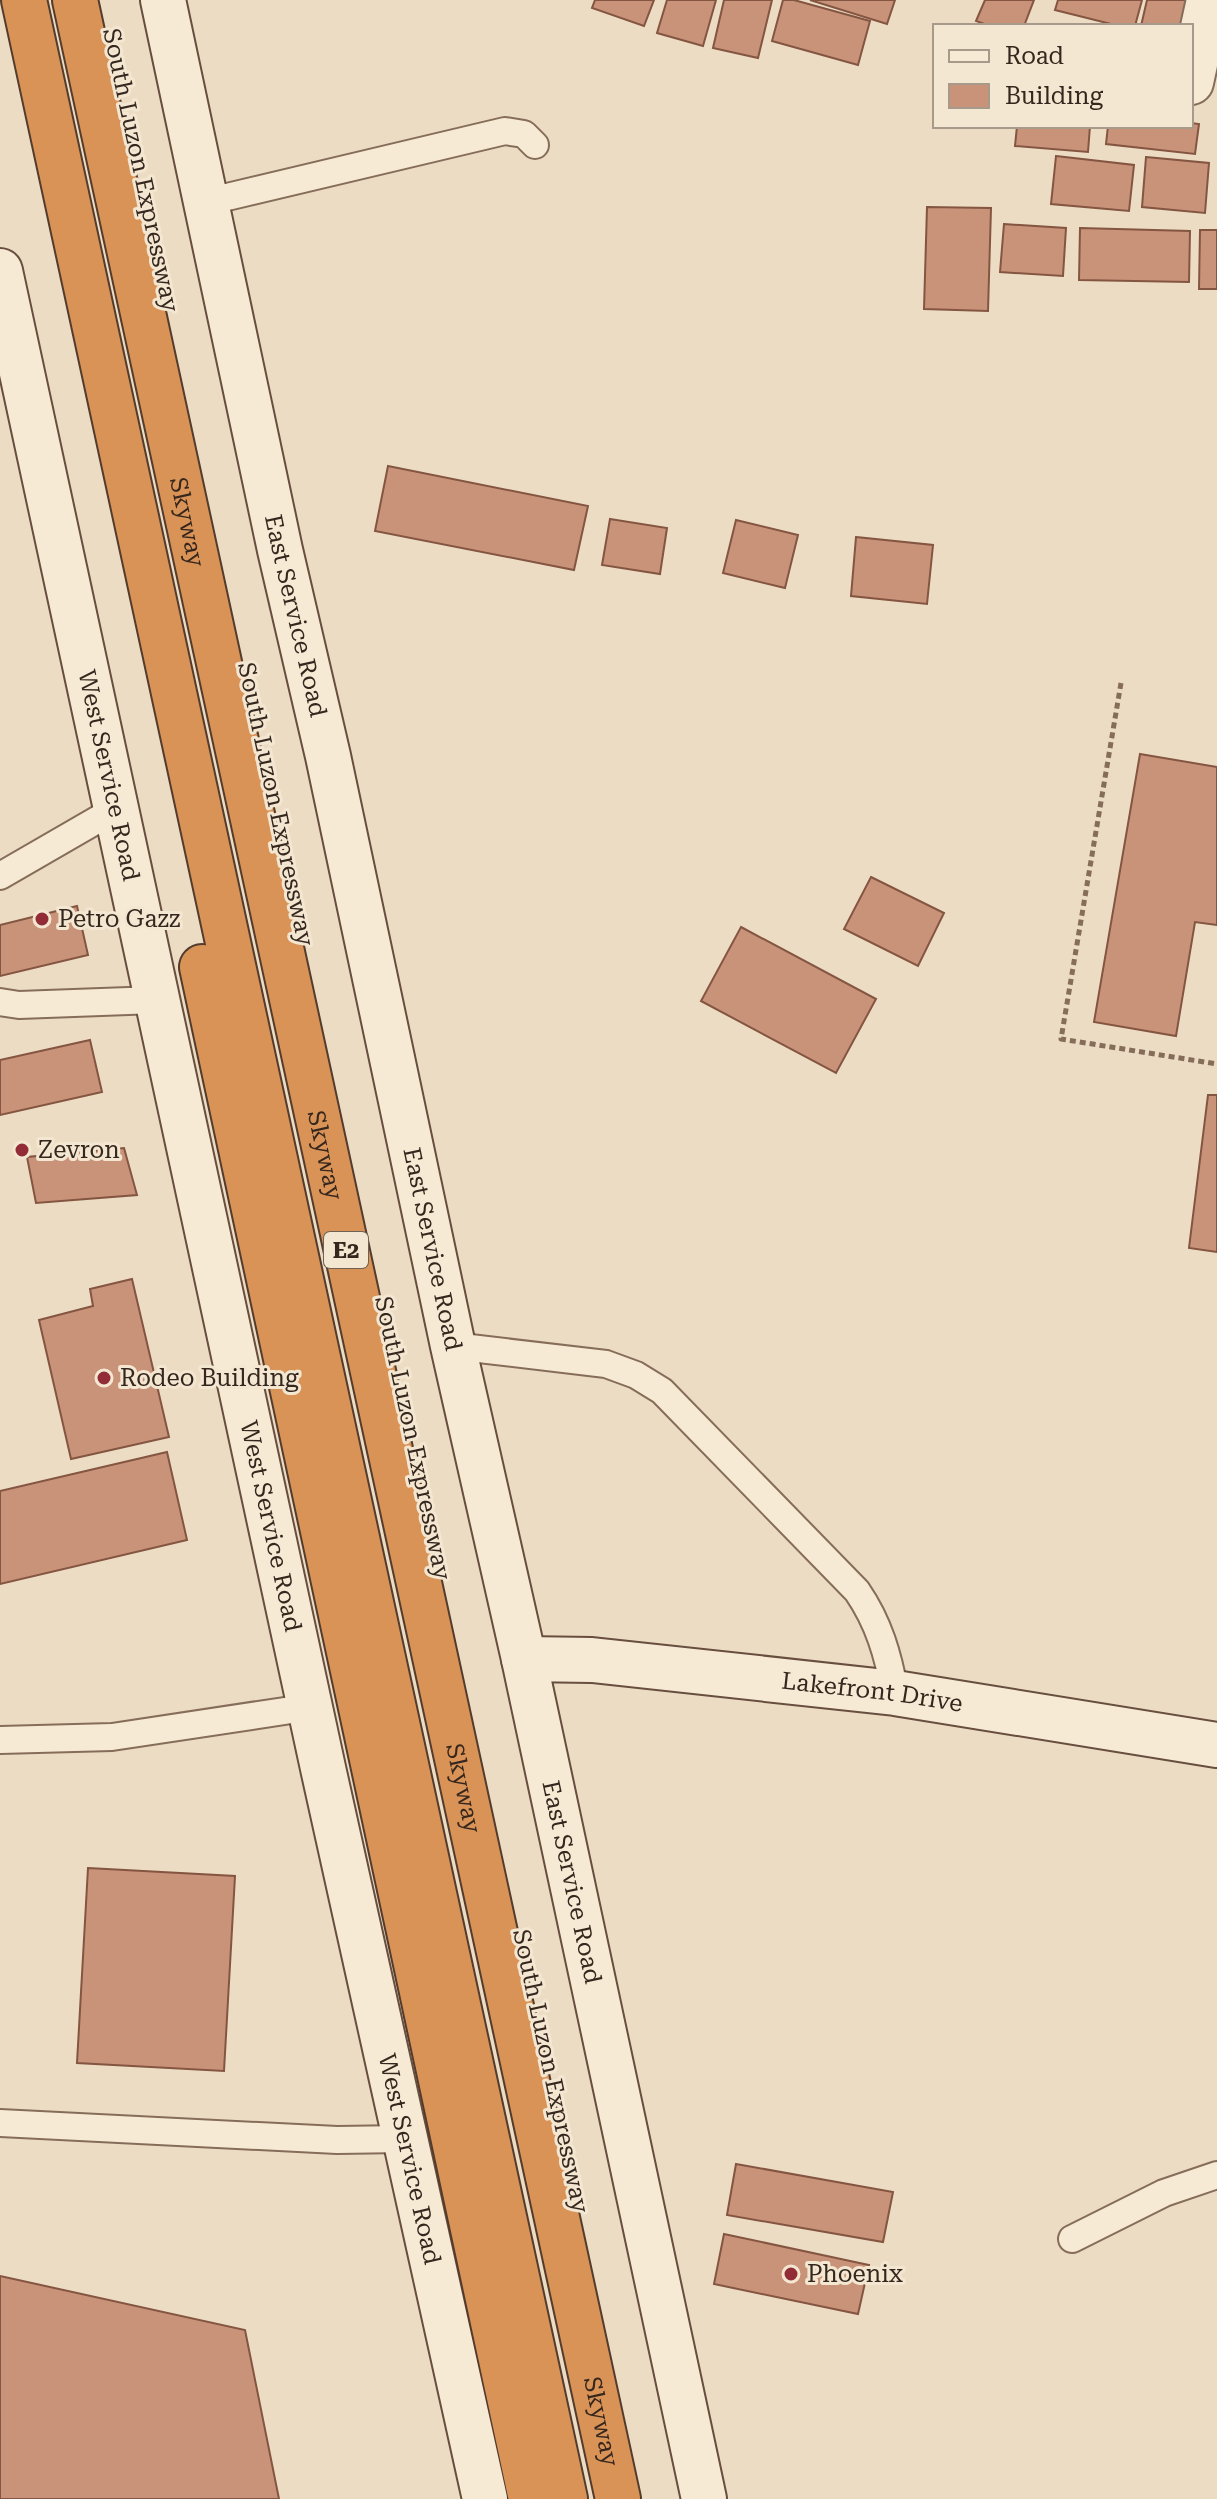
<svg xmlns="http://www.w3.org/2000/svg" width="1217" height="2499" viewBox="0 0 1217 2499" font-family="'Roboto Serif',serif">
	<rect width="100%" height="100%" fill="#ecdcc3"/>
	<!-- building -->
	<g fill="#c9937a" stroke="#845541" stroke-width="2">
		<polygon points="595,0 654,0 644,26 592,8"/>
		<polygon points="667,0 716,0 703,46 657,33"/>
		<polygon points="724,0 772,0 758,58 713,48"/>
		<polygon points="783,0 794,0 870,21 858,65 772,41"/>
		<polygon points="810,0 895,0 887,24"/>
		<polygon points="985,0 1034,0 1024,26 990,26 976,21"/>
		<polygon points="1058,0 1142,0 1135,26 1119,26 1055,10"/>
		<polygon points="1147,0 1197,0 1190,26 1141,26"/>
		<polygon points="1191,123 1199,124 1195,154 1106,144 1108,126 1191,126"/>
		<polygon points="1017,126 1090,126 1088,152 1015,146"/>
		<polygon points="1056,156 1134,165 1129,211 1051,204"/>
		<polygon points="1146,157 1209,163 1205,213 1142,207"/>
		<polygon points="927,207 991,208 988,311 924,309"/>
		<polygon points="1004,224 1066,228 1063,276 1000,272"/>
		<polygon points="1080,228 1190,231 1189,282 1079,280"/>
		<polygon points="1200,230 1217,230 1217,289 1199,289"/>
		<polygon points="388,466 588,506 574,570 375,531"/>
		<polygon points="610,519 667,528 660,574 602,565"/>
		<polygon points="736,520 798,535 785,588 723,573"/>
		<polygon points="856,537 933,545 927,604 851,596"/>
		<polygon points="1140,754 1217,767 1217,925 1195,922 1176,1036 1094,1022"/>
		<polygon points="871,877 944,913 918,966 844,929"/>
		<polygon points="77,906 88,955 0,976 0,925"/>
		<polygon points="741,927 876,999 836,1073 701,1001"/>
		<polygon points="90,1040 102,1092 0,1115 0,1060"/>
		<polygon points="1208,1095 1217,1095 1217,1252 1189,1248"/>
		<polygon points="124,1148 137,1195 36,1203 27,1157"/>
		<polygon points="132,1279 169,1437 71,1459 39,1320 93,1306 90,1289"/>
		<polygon points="167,1452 187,1540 0,1584 0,1491"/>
		<polygon points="88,1868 235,1876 224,2071 77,2063"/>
		<polygon points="736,2164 893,2192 883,2242 727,2215"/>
		<polygon points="724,2234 869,2265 858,2314 714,2284"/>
		<polygon points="0,2276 245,2330 279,2499 0,2499"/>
	</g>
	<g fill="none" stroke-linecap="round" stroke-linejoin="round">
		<!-- lane casing -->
		<g stroke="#856d5a" stroke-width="30">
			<g id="lane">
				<polyline points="206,202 505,131 524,134 535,145"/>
				<polyline points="0,876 116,809"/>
				<polyline points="0,1002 19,1005 156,1000"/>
				<path d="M453,1346l153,18 30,11 26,16 195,200c22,32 31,64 38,102"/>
				<polyline points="0,1740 112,1737 311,1707"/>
				<polyline points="0,2123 337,2140 404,2139"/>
				<polyline points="1072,2239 1164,2193 1217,2175"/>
			</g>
		</g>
		<!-- street casing -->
		<g stroke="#856d5a" stroke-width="48">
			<polyline id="street" points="1191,82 1209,0"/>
		</g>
		<!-- secondary casing -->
		<g stroke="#674e3e" stroke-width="48">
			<g id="secondary">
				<path id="s1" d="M163,0l117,550 48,206 125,590 71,313 180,840"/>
				<path id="s2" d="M0,271l323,1497 162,731"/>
				<path id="s3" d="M524,1659l68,1 303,33 322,52"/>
			</g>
		</g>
		<!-- highway casing -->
		<g stroke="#533c2e" stroke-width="48">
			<g id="highway">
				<path d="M24,0c179,833 363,1665 541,2499"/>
				<path id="s4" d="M75,0c178,834 363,1666 543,2499"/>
				<polyline points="202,967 531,2499"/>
			</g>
		</g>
		<!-- path -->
		<polyline stroke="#856d5a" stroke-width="5" stroke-dasharray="6 4" stroke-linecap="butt" points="1121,683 1061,1039 1217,1064"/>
		<!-- lane -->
		<use href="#lane" stroke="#f7ead5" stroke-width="26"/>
		<!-- street -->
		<use href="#street" stroke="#f7ead5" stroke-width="44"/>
		<!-- secondary -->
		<use href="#secondary" stroke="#f7ead5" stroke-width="44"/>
		<!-- highway -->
		<use href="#highway" stroke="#d99356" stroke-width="44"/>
	</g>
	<!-- markers -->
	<g fill="#922d37" stroke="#f4e7d2" stroke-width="3">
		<circle cx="42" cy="919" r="8"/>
		<circle cx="22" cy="1150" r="8"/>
		<circle cx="104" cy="1378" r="8"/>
		<circle cx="791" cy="2274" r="8"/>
	</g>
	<g text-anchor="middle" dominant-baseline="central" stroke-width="6" stroke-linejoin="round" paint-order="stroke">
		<!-- shield labels -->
		<rect fill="#f4e7d2" stroke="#6f6154" stroke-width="2" x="324" y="1232" width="44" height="36" rx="6"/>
		<g font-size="22" font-weight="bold" fill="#36271e">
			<text x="346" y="1250">E2</text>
		</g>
		<!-- street labels -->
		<g font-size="24" fill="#36271e" stroke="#f4e7d2">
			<text transform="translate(141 170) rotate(78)">South Luzon Expressway</text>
			<text stroke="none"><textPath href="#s4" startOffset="534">Skyway</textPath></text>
			<text stroke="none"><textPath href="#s1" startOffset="630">East Service Road</textPath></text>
			<text stroke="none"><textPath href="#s2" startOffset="516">West Service Road</textPath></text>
			<text transform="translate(276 804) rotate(78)">South Luzon Expressway</text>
			<text stroke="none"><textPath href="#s4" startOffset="1182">Skyway</textPath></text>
			<text stroke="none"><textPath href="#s1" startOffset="1278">East Service Road</textPath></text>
			<text transform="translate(413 1438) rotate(78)">South Luzon Expressway</text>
			<text stroke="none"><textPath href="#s2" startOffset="1284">West Service Road</textPath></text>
			<text stroke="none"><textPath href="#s3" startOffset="350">Lakefront Drive</textPath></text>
			<text stroke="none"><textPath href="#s4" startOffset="1830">Skyway</textPath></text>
			<text stroke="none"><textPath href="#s1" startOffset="1926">East Service Road</textPath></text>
			<text transform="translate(551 2071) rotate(78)">South Luzon Expressway</text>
			<text stroke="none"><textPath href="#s2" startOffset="1932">West Service Road</textPath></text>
			<text stroke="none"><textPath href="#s4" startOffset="2478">Skyway</textPath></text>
		</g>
		<!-- poi labels -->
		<g font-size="24" fill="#36271e" stroke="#f4e7d2" text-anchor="start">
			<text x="58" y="919">Petro Gazz</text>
			<text x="38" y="1150">Zevron</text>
			<text x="120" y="1378">Rodeo Building</text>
			<text x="807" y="2274">Phoenix</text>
		</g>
	</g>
	<!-- legend -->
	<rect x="933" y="24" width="260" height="104" fill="#f4e7d2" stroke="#a89a8a" stroke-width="2"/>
	<rect x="949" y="50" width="40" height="12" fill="#f7ead5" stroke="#a89a8a" stroke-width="2"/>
	<text x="1005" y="64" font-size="24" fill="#36271e">Road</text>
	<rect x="949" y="84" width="40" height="24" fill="#c9937a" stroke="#a89a8a" stroke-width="2"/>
	<text x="1005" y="104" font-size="24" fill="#36271e">Building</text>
</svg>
